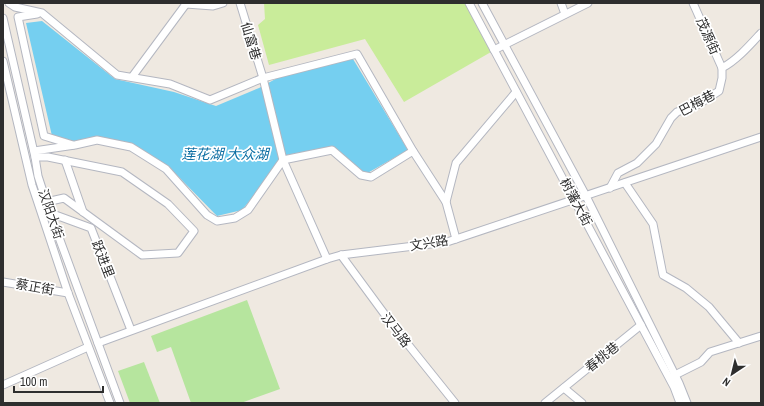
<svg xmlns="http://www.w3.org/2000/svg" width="764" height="406" viewBox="0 0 764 406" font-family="'Archivo Narrow','Noto Sans SC',sans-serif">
	<rect width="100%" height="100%" fill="#efe9e1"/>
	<!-- green -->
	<g fill="#b6e59e">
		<polygon points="247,300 280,389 241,403 191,403 171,347 157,352 151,336"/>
		<polygon points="144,362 160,403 130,403 118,371"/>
	</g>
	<!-- pitch -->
	<polygon fill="#c9ec9a" points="264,3 465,3 491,52 404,102 365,39 269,65 258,25 265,19"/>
	<!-- water -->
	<polygon fill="#75cff0" points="42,21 115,79 174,92 216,106 259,88 281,76 353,59 408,150 364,175 331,147 287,155 242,210 217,216 170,168 130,143 96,137 70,142 52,136 26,23"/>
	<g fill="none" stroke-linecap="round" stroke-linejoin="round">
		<!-- minor casing -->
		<g stroke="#b4b7c1" stroke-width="9">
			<g id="minor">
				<polyline points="9,3 15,7 42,13 117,75 170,84 210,100 263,78 357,54 413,151 446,202"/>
				<polyline points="185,3 186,4 213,6 223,3"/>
				<polyline points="240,3 263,78 283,160 327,259"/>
				<polyline points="469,3 674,387 680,403"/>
				<polyline points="482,3 586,196 679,383 687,403"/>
				<polyline points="561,3 565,14"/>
				<polyline points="693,3 722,68"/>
				<polyline points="37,14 18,17 44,136 73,145"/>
				<polyline points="3,18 35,157 38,176 50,213 120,403"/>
				<polyline points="494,50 588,3"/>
				<polyline points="3,61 32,185 68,293 110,403"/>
				<polyline points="132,77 186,4"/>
				<polyline points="34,151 75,145 97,140 131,147 166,169 207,215 217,221 235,218 248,210 283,160 332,150 361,175 371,177 413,151"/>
				<polyline points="35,157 48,157 122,172 168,204 194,231 178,253 142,255 64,198 46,202"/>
				<polyline points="65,160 83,212"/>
				<polyline points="625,183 653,224 663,275 686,288 709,307 739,343"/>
				<path d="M610,188l8,-15 19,-10 19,-19 15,-26 6,-6 22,-8 20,-13 3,-13v-10c15,-8 28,-23 39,-35"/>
				<polyline points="50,213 91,228 131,330"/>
				<polyline points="456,239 446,202 456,163 516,92"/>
				<polyline points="341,255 394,327 455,403"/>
				<polyline points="3,282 68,293"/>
				<polyline points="98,343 327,259 341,255 447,242 761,137"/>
				<polyline points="673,376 701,362 710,352 761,336"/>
				<polyline points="3,385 88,347"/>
				<polyline points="564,388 582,403"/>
				<polyline points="545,403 641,325"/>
			</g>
		</g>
		<!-- minor -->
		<use href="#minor" stroke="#fff" stroke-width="7"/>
	</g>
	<g text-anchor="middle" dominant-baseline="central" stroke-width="3.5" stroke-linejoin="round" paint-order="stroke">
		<!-- street labels -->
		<g font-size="13" fill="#2e2e2e" stroke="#fff">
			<text transform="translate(708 36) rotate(66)">茂源街</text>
			<text transform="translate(251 41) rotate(73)">仙富巷</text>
			<text transform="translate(697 103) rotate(-28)">巴梅巷</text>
			<text transform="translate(576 202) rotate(62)">树藩大街</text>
			<text transform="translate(51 214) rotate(71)">汉阳大街</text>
			<text transform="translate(429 243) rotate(-9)">文兴路</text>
			<text transform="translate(103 259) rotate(69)">跃进里</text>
			<text transform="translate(35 287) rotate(10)">蔡正街</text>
			<text transform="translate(396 330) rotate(52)">汉马路</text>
			<text transform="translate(602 357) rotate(-39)">春桃巷</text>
		</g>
		<!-- water labels -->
		<g font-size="14" font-style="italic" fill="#0d6fa3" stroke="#fff">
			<text x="225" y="154">莲花湖 大众湖</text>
		</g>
	</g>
	<!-- border -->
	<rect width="764" height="406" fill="none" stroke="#2e2e2e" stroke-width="8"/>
	<!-- north arrow -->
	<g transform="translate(732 374) rotate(215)" stroke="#ffffff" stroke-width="3" paint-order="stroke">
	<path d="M0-3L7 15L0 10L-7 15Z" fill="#2e2e2e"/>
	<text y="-6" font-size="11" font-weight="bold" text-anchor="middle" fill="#2e2e2e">N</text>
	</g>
	<!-- scale -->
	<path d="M14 386v6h89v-6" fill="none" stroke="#2e2e2e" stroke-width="2"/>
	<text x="20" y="386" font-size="12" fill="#2e2e2e" stroke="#ffffff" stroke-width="3" paint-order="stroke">100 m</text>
</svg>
